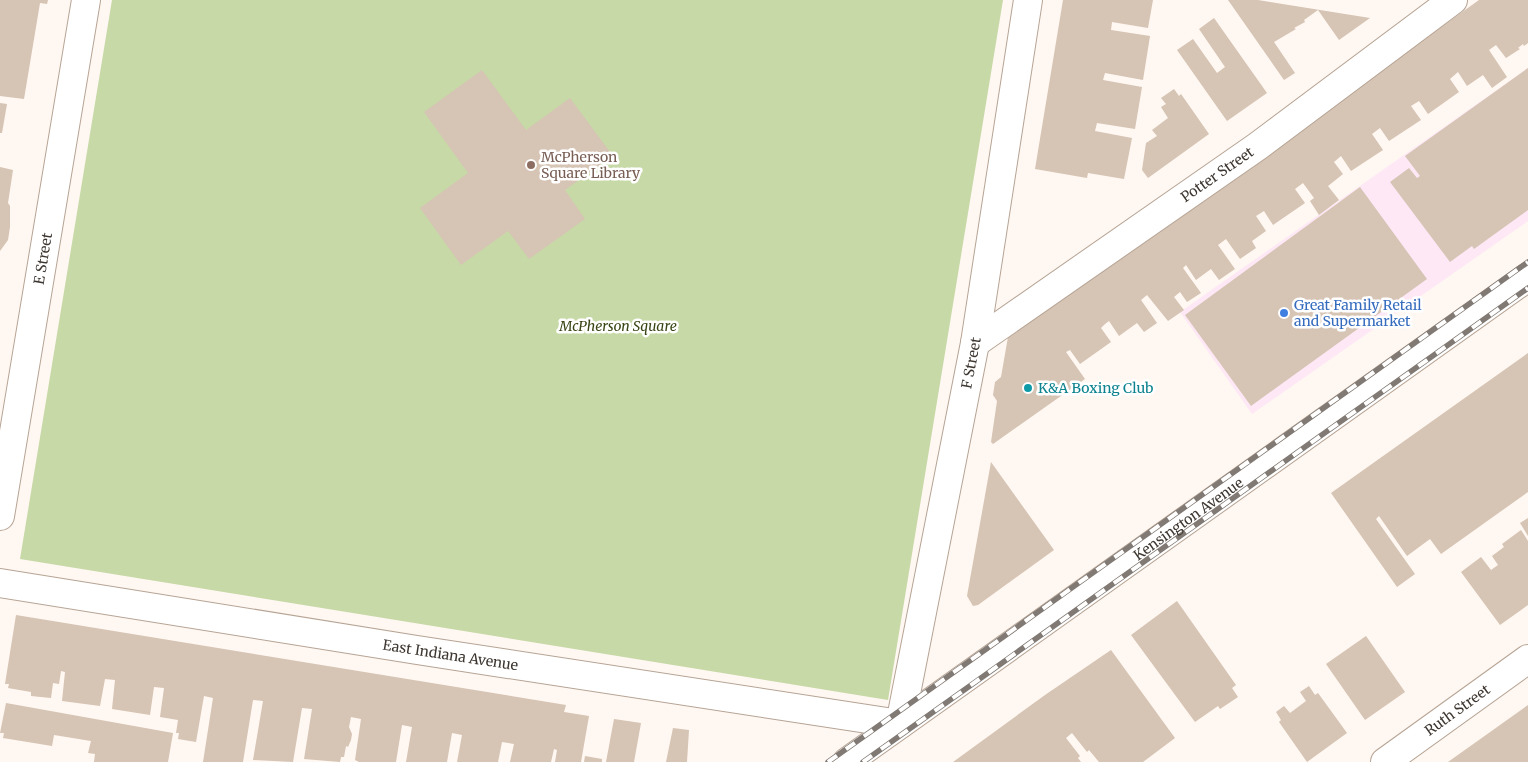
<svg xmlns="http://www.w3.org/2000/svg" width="1528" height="762" viewBox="0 0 1528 762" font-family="Merriweather,serif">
	<rect width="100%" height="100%" fill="#fff7f1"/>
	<!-- commercial -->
	<polygon fill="#fee8f6" points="1528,68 1528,221 1252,414 1180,312"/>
	<!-- green -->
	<polygon fill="#c7d9a7" points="112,0 1003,0 888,700 20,559"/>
	<!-- building -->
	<g fill="#d6c4b4">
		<polygon points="0,0 48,0 47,4 40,3 24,99 0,96"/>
		<polygon points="1063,0 1153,0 1148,28 1112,22 1111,30 1150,36 1143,80 1105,73 1103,80 1142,87 1135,129 1097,123 1095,131 1132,138 1124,179 1088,173 1087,178 1035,169"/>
		<polygon points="1228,0 1258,0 1270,2 1370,18 1339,40 1318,10 1304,20 1305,22 1294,28 1296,29 1274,42 1295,73 1284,80"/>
		<polygon points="1479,0 1528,0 1528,43 1524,46 1523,44 1518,48 1520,49 1506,58 1496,45 1489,50 1507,77 1492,88 1483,75 1467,86 1458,72 1450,79 1459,92 1428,114 1419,101 1411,106 1421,120 1389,141 1380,128 1372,134 1383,150 1351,171 1341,156 1334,162 1343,174 1328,186 1339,200 1319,215 1310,201 1314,198 1303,183 1295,189 1305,203 1273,225 1264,211 1256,216 1266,231 1252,241 1256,248 1240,259 1226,239 1218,245 1235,269 1219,280 1211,269 1196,280 1186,265 1183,268 1201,293 1187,302 1180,292 1174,297 1184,310 1168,321 1147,295 1141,300 1157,323 1144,332 1137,323 1119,336 1109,321 1105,324 1101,328 1111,342 1080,364 1070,350 1066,352 1085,379 993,444 991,442 997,401 993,395 995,382 1001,377 1008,337"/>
		<polygon points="1214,18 1267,93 1227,121 1177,50 1193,39 1217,73 1225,67 1199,29"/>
		<polygon points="1528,68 1528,210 1474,249 1472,246 1450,262 1390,182 1409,168 1417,178 1420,176 1405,156"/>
		<polygon points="482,70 526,130 570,98 613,156 565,190 585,219 529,259 508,231 461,265 420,208 468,173 424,112"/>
		<polygon points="1174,89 1179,96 1181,94 1209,134 1148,178 1142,170 1146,143 1157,136 1152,130 1168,118 1161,107 1166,104 1161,98"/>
		<polygon points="0,103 7,104 2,133 0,133"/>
		<polygon points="0,167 13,170 8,203 10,206 10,227 8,240 0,251"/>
		<polygon points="1360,187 1427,279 1251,406 1185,315"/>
		<polygon points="1528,353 1528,492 1441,554 1430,539 1407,556 1379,516 1376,519 1415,574 1397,587 1331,493"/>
		<polygon points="991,462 1054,550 978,605 973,606 967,596"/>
		<polygon points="1528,518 1528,536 1520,523"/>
		<polygon points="1521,530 1528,541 1528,605 1500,625 1461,572 1481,557 1491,570 1498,565 1492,556 1504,547 1502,544"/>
		<polygon points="1177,601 1236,685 1232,688 1238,697 1220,709 1218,706 1195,722 1131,635"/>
		<polygon points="16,615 566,705 564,712 589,716 581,762 555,762 557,750 554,749 551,762 510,762 514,744 502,742 498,762 457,762 462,735 452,733 447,762 406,762 412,727 402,725 396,762 359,762 355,760 361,719 351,717 349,727 352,734 351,740 348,747 346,746 344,757 341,757 340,762 304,759 312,709 302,708 293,762 253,760 263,701 253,700 243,762 203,762 213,698 204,696 196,742 178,739 179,733 176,733 178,720 160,717 164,688 154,687 150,715 112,709 115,680 105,679 100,706 62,701 65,672 61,671 59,684 53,683 51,698 31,696 31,692 8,688 9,684 5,684"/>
		<polygon points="1366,636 1405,692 1365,720 1326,664"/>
		<polygon points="1111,650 1175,738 1143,762 1099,762 1089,750 1087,752 1072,733 1066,738 1080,756 1078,758 1081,762 953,762 1045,695"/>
		<polygon points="1309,686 1315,695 1318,693 1347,733 1307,762 1279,722 1281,720 1276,712 1284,706 1290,713 1306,701 1300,692"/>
		<polygon points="6,703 173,733 168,762 94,762 95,754 88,753 91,741 54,735 52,746 3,738 4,733 0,733"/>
		<polygon points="1528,705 1528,762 1448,762"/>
		<polygon points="614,719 641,723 634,762 606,762"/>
		<polygon points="673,728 689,730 687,762 666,762"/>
		<polygon points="585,756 602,759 602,762 584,762"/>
	</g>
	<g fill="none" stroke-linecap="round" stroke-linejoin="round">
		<!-- minor casing -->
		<g stroke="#b6a495" stroke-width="30">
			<g id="minor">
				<path id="s1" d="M975,343l283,-197 195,-146"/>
				<path id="s2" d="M0,516l86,-516"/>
				<path id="s3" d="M0,583l417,67 483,74 75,-381 53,-343"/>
				<path id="s4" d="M1385,762l143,-103"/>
			</g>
		</g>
		<!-- tertiary casing -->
		<g stroke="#b6a495" stroke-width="30">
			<g id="tertiary">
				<path id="s5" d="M847,762l681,-485"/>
			</g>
		</g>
		<!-- minor -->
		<use href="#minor" stroke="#fff" stroke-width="28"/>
		<!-- tertiary -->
		<use href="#tertiary" stroke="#fff" stroke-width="28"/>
		<!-- rail casing -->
		<g stroke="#817973" stroke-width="5.5">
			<g id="rail">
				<polyline points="828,762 1528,262"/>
				<polyline points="863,762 1528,288"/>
			</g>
		</g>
		<!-- rail -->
		<use href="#rail" stroke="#fff" stroke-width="4" stroke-dasharray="11" stroke-linecap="butt"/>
	</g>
	<!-- markers -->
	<circle fill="#8d6e63" stroke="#fff" stroke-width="2" cx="531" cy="165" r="5"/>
	<circle fill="#3f7fe0" stroke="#fff" stroke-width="2" cx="1284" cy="313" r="5"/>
	<circle fill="#0f9aa8" stroke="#fff" stroke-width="2" cx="1028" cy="388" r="5"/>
	<g text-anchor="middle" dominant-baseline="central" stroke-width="5" stroke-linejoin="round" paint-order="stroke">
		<!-- education labels -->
		<g font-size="14" fill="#785e54" stroke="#fff" text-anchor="start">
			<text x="541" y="157">McPherson<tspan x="541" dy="16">Square Library</tspan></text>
		</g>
		<!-- street labels -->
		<g font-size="14" fill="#3e3731" stroke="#fff">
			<text stroke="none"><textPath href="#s1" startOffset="295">Potter Street</textPath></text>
			<text stroke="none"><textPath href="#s2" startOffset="261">E Street</textPath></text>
			<text stroke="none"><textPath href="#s3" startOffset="1279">F Street</textPath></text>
			<text stroke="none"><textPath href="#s5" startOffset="419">Kensington Avenue</textPath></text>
			<text stroke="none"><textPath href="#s3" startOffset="456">East Indiana Avenue</textPath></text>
			<text stroke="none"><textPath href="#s4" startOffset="89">Ruth Street</textPath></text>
		</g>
		<!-- shop labels -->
		<g font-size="14" fill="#366cbe" stroke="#fff" text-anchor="start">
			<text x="1294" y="305">Great Family Retail<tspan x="1294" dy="16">and Supermarket</tspan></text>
		</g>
		<!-- park labels -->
		<g font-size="14" font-style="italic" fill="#374514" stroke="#fff">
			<text x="618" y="326">McPherson Square</text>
		</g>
		<!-- culture labels -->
		<g font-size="14" fill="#0d838f" stroke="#fff" text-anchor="start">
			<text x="1038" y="388">K&amp;A Boxing Club</text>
		</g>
	</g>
</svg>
